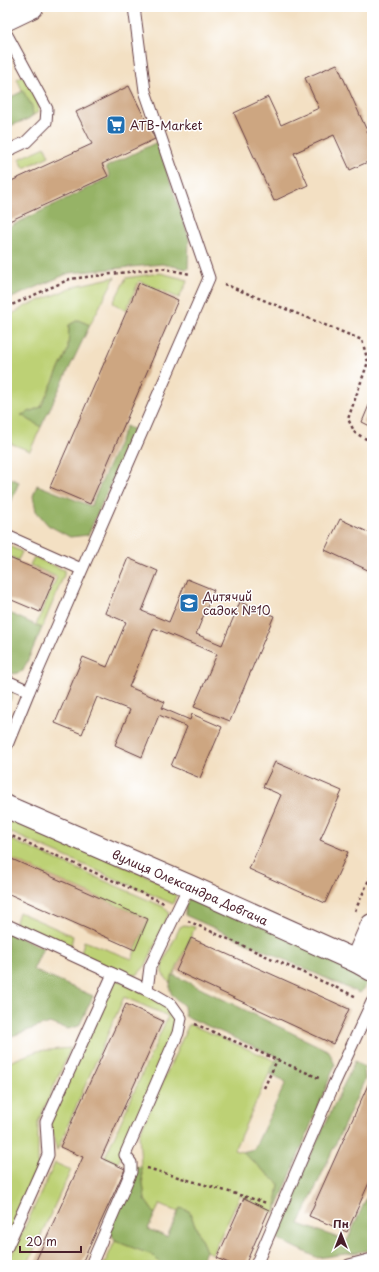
<svg xmlns="http://www.w3.org/2000/svg" width="379" height="1272" viewBox="0 0 379 1272" font-family="'Playpen Sans',sans-serif">
	<rect width="100%" height="100%" fill="#fff"/>
	<filter id="ink" filterUnits="userSpaceOnUse"><feTurbulence type="fractalNoise" baseFrequency=".025" numOctaves="2"/><feDisplacementMap in="SourceGraphic" scale="8" xChannelSelector="R" yChannelSelector="G"/><feConvolveMatrix kernelMatrix="1 2 1 2 8 2 1 2 1" color-interpolation-filters="sRGB"/></filter>
	<filter id="wash" filterUnits="userSpaceOnUse"><feTurbulence type="fractalNoise" baseFrequency=".012" numOctaves="4" result="noise"/><feDisplacementMap in="SourceGraphic" scale="16" xChannelSelector="R" yChannelSelector="G"/><feGaussianBlur stdDeviation="0.9" result="paint"/><feColorMatrix in="noise" values="0 0 0 0 0 0 0 0 0 0 0 0 0 0 0 0 0 1.4 0 .05"/><feComposite in="paint" operator="in"/></filter>
	<g filter="url(#wash)">
		<rect width="100%" height="100%" fill="#f3e0c3"/>
		<!-- green -->
		<g fill="#bdd174" stroke="#847850">
			<polygon points="24,75 39,101 38,112 28,119 7,127 7,99 23,92 17,79"/>
			<polygon points="45,147 49,156 24,168 19,159"/>
			<polygon points="160,273 188,280 179,298 139,281 126,310 113,303 126,278"/>
			<polygon points="115,277 90,325 78,320 69,325 68,350 41,407 22,415 41,427 30,451 7,442 7,317 26,306 79,285"/>
			<polygon points="7,545 22,552 18,560 7,555"/>
			<polygon points="34,557 64,570 64,575 42,628 36,625 57,577 30,565"/>
			<polygon points="7,687 14,690 10,701 7,700"/>
			<polygon points="7,815 172,887 176,895 173,904 7,831"/>
			<polygon points="7,838 164,907 169,913 146,965 137,975 123,974 81,954 84,941 132,959 148,919 7,857"/>
			<polygon points="19,912 73,936 70,950 15,925"/>
			<polygon points="184,925 195,927 170,983 162,973 162,965 180,927"/>
			<polygon points="114,978 169,1006 178,1019 175,1033 118,1163 105,1157 168,1016 124,997 57,1150 49,1121"/>
			<polygon points="189,1024 276,1061 268,1076 234,1150 242,1152 279,1184 275,1213 240,1196 212,1254 206,1251 189,1211 180,1208 178,1212 160,1204 155,1214 145,1200 141,1166 139,1134"/>
			<polygon points="71,1048 38,1122 38,1166 7,1242 7,1063 37,1051"/>
			<polygon points="55,1163 71,1170 27,1265 7,1265"/>
			<polygon points="115,1241 153,1255 162,1265 104,1265"/>
		</g>
		<!-- forest -->
		<g fill="#96b366" stroke="#706948">
			<polygon points="23,91 32,106 33,115 28,119 7,127 7,99"/>
			<polygon points="157,142 189,238 188,269 162,264 69,273 7,300 7,228 110,177 106,167"/>
			<polygon points="78,320 90,325 41,427 21,415 41,407 68,350 69,325"/>
			<polygon points="126,426 134,430 88,535 70,537 48,525 36,511 33,496 37,485 91,506"/>
			<polygon points="7,477 19,482 7,512"/>
			<polygon points="7,612 42,628 23,671 14,674 7,671"/>
			<polygon points="196,896 365,973 368,982 364,989 359,993 185,915 185,907 189,898"/>
			<polygon points="7,931 43,948 33,970 93,996 79,1026 68,1029 49,1023 12,1036 7,1034"/>
			<path d="M173,975l156,76 6,14 -60,148 4,-29 -37,-32 12,-3 32,-67 -17,-9 9,-16 -93,-41 -1,-10c-13,-11 -18,-14 -11,-31z"/>
			<polygon points="355,1061 364,1067 365,1079 299,1224 347,1241 372,1186 372,1250 318,1258 272,1236"/>
			<polygon points="141,1166 145,1200 155,1214 148,1229 167,1237 180,1208 189,1211 206,1251 200,1265 162,1265 152,1255 115,1241 110,1231 135,1168"/>
		</g>
		<g id="blocks">
			<!-- building -->
			<g fill="#cda681">
				<polygon points="337,64 372,142 372,160 350,170 334,135 294,153 308,185 274,201 234,113 268,97 281,125 319,108 305,78"/>
				<polygon points="129,86 155,139 102,164 108,176 7,222 7,183 92,144 76,112"/>
				<polygon points="139,283 178,300 90,504 50,487"/>
				<polygon points="372,398 372,427 362,422"/>
				<polygon points="340,519 372,534 372,572 325,550"/>
				<polygon points="7,557 55,577 40,612 7,598"/>
				<polygon points="128,558 158,571 142,611 169,622 187,579 214,590 196,634 222,645 240,602 274,616 230,721 194,707 217,654 154,628 129,687 165,702 162,708 190,720 192,714 222,727 200,778 171,766 187,727 159,715 142,757 115,745 130,710 97,697 82,734 55,723 83,657 107,667 126,622 105,613"/>
				<polygon points="275,762 342,791 320,840 348,852 325,903 249,869 281,795 263,787"/>
				<polygon points="7,857 148,919 135,950 7,893"/>
				<polygon points="191,938 349,1009 333,1044 176,971"/>
				<polygon points="126,1004 163,1021 101,1158 125,1169 81,1265 34,1265 83,1157 60,1147"/>
				<polygon points="372,1076 372,1176 347,1232 309,1216"/>
				<polygon points="244,1198 269,1210 245,1265 233,1265 217,1258"/>
			</g>
		</g>
	</g>
	<g filter="url(#ink)">
		<use href="#blocks" fill-opacity="0" stroke="#633c42" stroke-width="1"/>
		<g fill="none" stroke-linecap="round" stroke-linejoin="round">
			<!-- lane casing -->
			<g stroke="#633c42" stroke-width="13">
				<g id="lane">
					<polyline points="7,35 47,109 46,122 26,142 7,151"/>
					<polyline points="7,536 81,569"/>
					<polyline points="7,681 29,691"/>
					<polyline points="7,745 29,691 209,278 145,91 134,7"/>
					<polyline points="7,925 113,974"/>
					<polyline points="7,1247 48,1155 46,1122 113,974 147,990 150,967 189,886"/>
					<polyline points="91,1265 131,1172 131,1163 125,1155 178,1033 181,1018 171,1004 147,990"/>
					<polyline points="256,1265 334,1084 372,1002"/>
					<polyline points="349,1265 372,1259"/>
				</g>
			</g>
			<!-- secondary casing -->
			<g stroke="#633c42" stroke-width="24">
				<g id="secondary">
					<polyline points="7,19 32,7"/>
					<path id="s1" d="M7,807l182,79 167,75 16,9"/>
					<polyline points="356,961 372,925"/>
				</g>
			</g>
			<!-- path -->
			<g stroke="#633c42" stroke-width="2.5" stroke-dasharray="3 3" stroke-linecap="butt">
				<polyline points="224,284 362,340 368,362 348,419 355,433 372,442"/>
				<polyline points="7,307 70,279 161,268 190,274"/>
				<polyline points="7,834 164,903"/>
				<polyline points="355,911 372,873"/>
				<polyline points="188,921 357,997"/>
				<polyline points="195,1024 321,1079"/>
				<polyline points="264,1088 277,1060"/>
				<polyline points="147,1168 267,1203"/>
			</g>
			<!-- lane -->
			<use href="#lane" stroke="#fff" stroke-width="11"/>
			<!-- secondary -->
			<use href="#secondary" stroke="#fff" stroke-width="22"/>
		</g>
	</g>
	<!-- icons -->
	<defs>
		<g id="supermarket-square" transform="scale(1)"><rect x="-9" y="-9" width="18" height="18" rx="4" fill="#1f6fb2" stroke="#fff"/><path d="M-6-5.5h2.5l.6 2H6L4.5 2H-2.5L-4.4-4H-6ZM-1.5 3.2a1.3 1.3 0 1 0 .1 0ZM3 3.2a1.3 1.3 0 1 0 .1 0Z" fill="#fff"/></g>
		<g id="school-square" transform="scale(1)"><rect x="-9" y="-9" width="18" height="18" rx="4" fill="#1f6fb2" stroke="#fff"/><path d="M0-5L7-2L0 1L-7-2ZM-4 1L0 2.5L4 1V4Q0 6-4 4Z" fill="#fff"/></g>
	</defs>
	<g fill-rule="evenodd">
		<use href="#supermarket-square" x="116" y="125"/>
		<use href="#school-square" x="189" y="603"/>
	</g>
	<g text-anchor="middle" dominant-baseline="central" stroke-width="3" stroke-linejoin="round" paint-order="stroke">
		<!-- poi labels -->
		<g font-size="12" fill="#4a1f2b" stroke="#fff" text-anchor="start">
			<text x="130" y="125">ATB-Market</text>
			<text x="203" y="596">Дитячий<tspan x="203" dy="14">садок №10</tspan></text>
		</g>
		<!-- street labels -->
		<g font-size="12" fill="#4a1f2b" stroke="#fff">
			<text stroke="none"><textPath href="#s1" startOffset="200">вулиця Олександра Довгача</textPath></text>
		</g>
	</g>
	<!-- margin -->
	<rect width="379" height="1272" fill="none" stroke="#fff" stroke-width="24"/>
	<!-- north arrow -->
	<g transform="translate(341 1234)" stroke="#ffffff" stroke-width="3" paint-order="stroke">
	<path d="M0-3L7 15L0 10L-7 15Z" fill="#4a1f2b"/>
	<text y="-6" font-size="11" font-weight="bold" text-anchor="middle" fill="#4a1f2b">Пн</text>
	</g>
	<!-- scale -->
	<path d="M20 1246v6h61v-6" fill="none" stroke="#4a1f2b" stroke-width="2"/>
	<text x="26" y="1246" font-size="12" fill="#4a1f2b" stroke="#ffffff" stroke-width="3" paint-order="stroke">20 m</text>
</svg>
